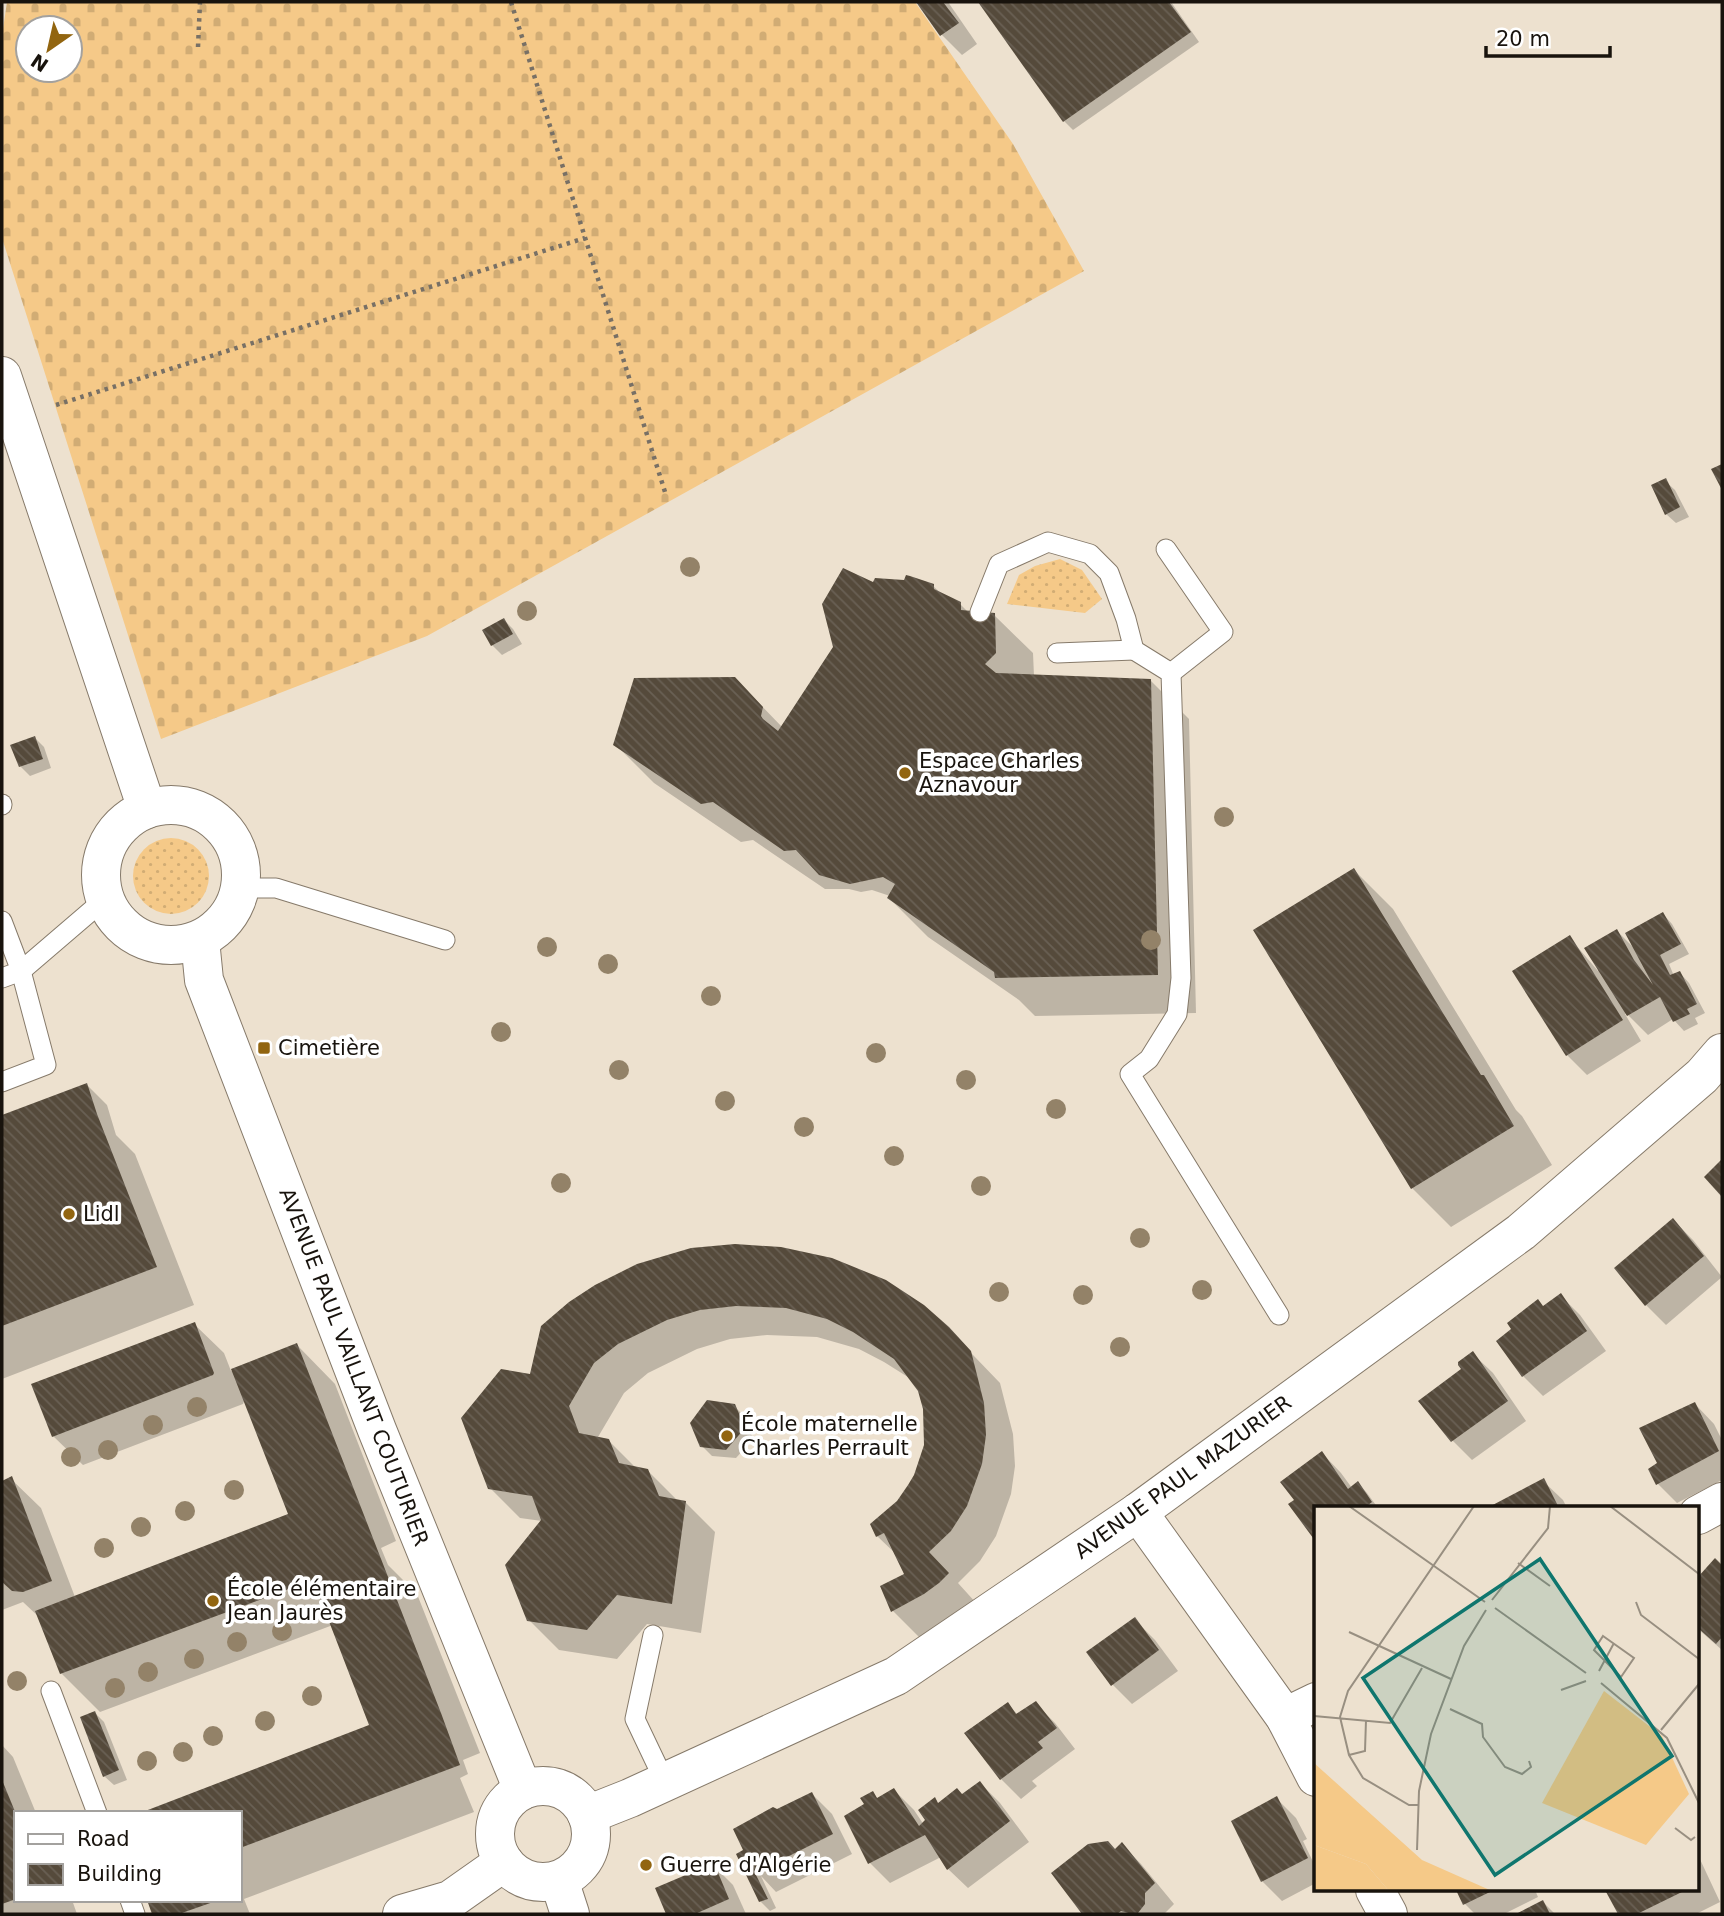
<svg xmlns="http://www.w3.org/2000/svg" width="1724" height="1916" viewBox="0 0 1724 1916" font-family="'DejaVu Sans',sans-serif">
	<defs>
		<pattern id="grass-dots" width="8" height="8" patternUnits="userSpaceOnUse" patternTransform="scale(1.75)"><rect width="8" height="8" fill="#f5c988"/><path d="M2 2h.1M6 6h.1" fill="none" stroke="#d1ac74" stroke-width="1.8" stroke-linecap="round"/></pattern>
		<pattern id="cemetery-stones" width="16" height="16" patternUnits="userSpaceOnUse" patternTransform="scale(1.75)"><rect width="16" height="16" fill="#f5c988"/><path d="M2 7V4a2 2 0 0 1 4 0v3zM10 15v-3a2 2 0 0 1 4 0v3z" fill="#d1ac74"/></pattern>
		<pattern id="building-back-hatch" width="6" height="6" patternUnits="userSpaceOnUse" patternTransform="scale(1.75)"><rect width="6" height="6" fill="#554a3b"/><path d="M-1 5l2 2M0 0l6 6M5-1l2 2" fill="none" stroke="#696054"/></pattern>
	</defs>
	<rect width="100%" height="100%" fill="#ede1cf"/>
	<!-- grass -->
	<g fill="url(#grass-dots)">
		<polygon points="1060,559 1082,570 1102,599 1085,613 1007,604 1019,575 1035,566"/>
		<circle cx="171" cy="876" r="38"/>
	</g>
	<!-- cemetery -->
	<path fill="url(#cemetery-stones)" fill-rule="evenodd" d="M7,2h908l98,142 71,127 -657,365 -266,103 -159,-501v-202zM28,28h42v42h-42z"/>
	<!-- shadow -->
	<g fill="#0003">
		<polygon points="919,2 948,2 977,44 962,55 942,35"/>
		<polygon points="980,2 1171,2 1199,42 1073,130 1064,121"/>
		<polygon points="1665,481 1675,490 1689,517 1676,523 1666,514"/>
		<polygon points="873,584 933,586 943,595 960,604 968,612 994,615 1033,653 1034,676 1150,680 1189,719 1196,1013 1035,1016 1019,1000 928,937 889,898 890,896 872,890 861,892 849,889 825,889 753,840 741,842 654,783 615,744 735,678 783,728"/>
		<polygon points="504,620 513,629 522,644 502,655 492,645"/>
		<polygon points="35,738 44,747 51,768 30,776 20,766"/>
		<polygon points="1354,870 1393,909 1516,1110 1522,1116 1552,1165 1451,1227 1412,1188"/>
		<polygon points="1663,914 1672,924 1689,954 1669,964 1674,976 1680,973 1689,983 1705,1013 1695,1018 1698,1024 1684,1031 1673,1019 1648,1035 1626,1013 1625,1014 1641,1041 1587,1075 1567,1055 1569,937 1598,971 1617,931 1635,949"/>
		<polygon points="87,1085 107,1105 116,1135 135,1154 194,1305 2,1379 2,1117"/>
		<polygon points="1673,1220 1693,1240 1722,1277 1666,1325 1646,1305"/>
		<polygon points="638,1266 948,1329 1000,1383 1013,1434 1015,1466 1011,1494 996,1536 980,1561 958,1583 977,1604 922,1640 893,1611 907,1575 898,1556 877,1536 916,1476 926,1445 925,1409 920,1390 911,1379 884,1362 859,1349 817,1337 767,1335 730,1339 697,1349 648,1373 624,1393 598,1437 599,1438 608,1440 636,1468 647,1470 678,1501 685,1502 715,1532 701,1633 647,1624 617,1659 559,1650 529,1620 542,1521 520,1518 490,1488 531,1376"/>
		<polygon points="1560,1295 1580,1315 1606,1351 1543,1396 1523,1376 1544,1307"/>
		<polygon points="194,1324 224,1353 231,1371 297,1345 335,1384 396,1541 381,1548 388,1565 417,1594 480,1753 463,1760 468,1774 460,1778 474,1812 244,1899 250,1914 154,1914 149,1900 240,1900 240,1813 371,1726 333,1625 100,1712 61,1673 40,1618 23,1602 2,1610 2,1483 11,1479 41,1508 75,1597 291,1515 245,1399 243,1404 83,1465 53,1436"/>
		<polygon points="1473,1354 1493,1373 1526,1421 1472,1460 1452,1440 1463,1369"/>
		<polygon points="1695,1404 1714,1424 1722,1440 1722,1480 1677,1503 1657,1483 1659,1464"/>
		<polygon points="734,1406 744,1416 753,1439 736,1458 712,1456 702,1446"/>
		<polygon points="1322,1453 1341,1473 1352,1488 1358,1483 1367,1493 1378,1508 1316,1508 1316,1539 1291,1505 1297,1500"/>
		<polygon points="1543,1481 1563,1500 1567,1508 1490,1508"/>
		<polygon points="1715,1560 1722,1567 1722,1650 1698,1629 1698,1580"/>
		<polygon points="1135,1620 1155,1640 1178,1671 1132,1704 1112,1684"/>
		<polygon points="1035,1703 1055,1723 1075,1749 1032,1781 1037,1786 1021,1799 1001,1779 1008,1704 1018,1715"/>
		<polygon points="95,1713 104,1722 127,1780 114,1785 104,1776"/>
		<polygon points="2,1745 13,1757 36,1813 16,1813 16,1900 72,1900 77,1914 2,1914"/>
		<polygon points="980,1783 1000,1803 1029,1842 968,1888 948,1869 941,1857 890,1883 870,1863 867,1805 873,1793 878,1799 894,1790 914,1810 924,1825 939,1804 962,1796"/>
		<polygon points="812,1794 832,1814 852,1854 776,1892 761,1876 776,1908 770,1911 760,1901 743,1852 777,1811"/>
		<polygon points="1276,1798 1296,1818 1307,1839 1303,1841 1316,1868 1314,1869 1316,1874 1316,1883 1282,1901 1262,1881"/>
		<polygon points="1122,1845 1141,1864 1174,1904 1164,1914 1084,1914 1053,1873 1116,1851"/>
		<polygon points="1698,1855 1720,1902 1696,1914 1620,1914 1607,1890 1698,1890"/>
		<polygon points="713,1865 733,1885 746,1914 668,1914 657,1889"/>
		<polygon points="1458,1890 1535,1890 1538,1897 1504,1914 1475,1914 1465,1904"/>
		<polygon points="1543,1902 1555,1914 1520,1914"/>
	</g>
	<!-- building -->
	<g fill="url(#building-back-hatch)">
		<polygon points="916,2 943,2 959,23 940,36"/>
		<polygon points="978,2 1169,2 1191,32 1063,122"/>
		<polygon points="1722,464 1722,490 1711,469"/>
		<polygon points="1666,478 1680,507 1665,515 1651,485"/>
		<polygon points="843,568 873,582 875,578 904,580 906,575 910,576 934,584 934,589 961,602 961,610 995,613 996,653 985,664 996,673 1151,679 1158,975 995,978 994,972 887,898 895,884 883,877 850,884 819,875 796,850 784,851 713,802 701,804 613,745 634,678 735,677 763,707 761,716 763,719 778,731 833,647 822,604"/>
		<polygon points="504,618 513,634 491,646 482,630"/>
		<polygon points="35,736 43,759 19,767 10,745"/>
		<polygon points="1354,868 1481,1075 1484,1075 1514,1126 1411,1189 1253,930"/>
		<polygon points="1663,912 1681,944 1660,955 1670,975 1680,971 1697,1004 1687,1009 1690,1014 1673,1022 1660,997 1627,1016 1584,948 1617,929 1634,960 1653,985 1625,933"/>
		<polygon points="1570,935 1623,1020 1566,1056 1512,971"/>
		<polygon points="87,1083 97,1114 157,1267 2,1326 2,1115"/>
		<polygon points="1722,1159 1722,1197 1704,1177"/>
		<polygon points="1673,1218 1704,1256 1645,1306 1614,1268"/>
		<polygon points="735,1244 781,1247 832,1258 886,1280 924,1305 949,1327 971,1351 984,1403 986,1435 982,1464 967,1506 951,1531 929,1552 949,1573 939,1583 924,1594 891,1612 880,1586 904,1574 884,1533 876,1537 870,1524 897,1501 908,1485 914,1475 924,1445 923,1409 918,1391 894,1359 853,1332 827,1319 786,1308 736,1306 700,1310 667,1320 618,1344 594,1363 569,1406 579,1433 609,1439 619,1463 648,1469 659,1496 686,1501 672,1604 617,1595 587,1630 527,1621 505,1565 541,1520 532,1496 488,1489 461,1418 501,1369 530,1374 541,1326 569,1302 595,1285 637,1264 691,1248"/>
		<polygon points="1561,1293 1587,1331 1522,1377 1496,1341 1511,1329 1507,1323 1538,1299 1543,1306"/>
		<polygon points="195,1322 214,1373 213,1375 52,1437 31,1384"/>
		<polygon points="297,1343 441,1713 460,1765 240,1848 240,1813 140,1813 369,1725 313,1580 60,1674 35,1611 288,1514 231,1369"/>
		<polygon points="1473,1351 1508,1401 1451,1442 1418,1401 1461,1369 1458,1365 1458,1362"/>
		<polygon points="707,1400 735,1404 745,1428 726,1450 700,1447 690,1423"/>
		<polygon points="1695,1402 1719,1451 1656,1485 1648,1469 1657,1463 1639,1428"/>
		<polygon points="1322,1451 1348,1489 1358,1481 1372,1502 1364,1508 1316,1508 1316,1542 1288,1504 1294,1500 1280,1482"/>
		<polygon points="12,1476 52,1581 23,1592 12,1591 2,1582 2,1481"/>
		<polygon points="1544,1478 1559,1508 1487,1508"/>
		<polygon points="1715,1558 1722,1565 1722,1637 1716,1644 1698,1628 1698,1577"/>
		<polygon points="1135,1617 1159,1650 1111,1686 1086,1652"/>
		<polygon points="1036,1701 1057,1728 1038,1742 1043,1748 1000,1780 964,1733 1008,1702 1016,1714"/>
		<polygon points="95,1711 119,1770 103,1777 80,1717"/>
		<polygon points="2,1780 16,1814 16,1899 2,1904"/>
		<polygon points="980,1781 1010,1821 947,1870 925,1835 868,1864 844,1816 864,1804 860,1798 873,1791 877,1798 894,1788 919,1826 925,1820 918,1810 935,1797 938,1803 957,1788 962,1794"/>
		<polygon points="812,1792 833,1834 755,1873 768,1899 759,1902 736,1854 743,1850 733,1829 773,1807 777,1809"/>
		<polygon points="1277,1796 1308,1858 1261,1882 1231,1821"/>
		<polygon points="1108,1841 1115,1849 1122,1842 1155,1883 1145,1893 1145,1904 1138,1913 1132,1914 1121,1911 1117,1914 1082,1914 1051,1873 1088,1844"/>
		<polygon points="714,1863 729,1899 695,1914 666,1914 655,1888"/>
		<polygon points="1456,1890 1494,1890 1463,1905"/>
		<polygon points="1605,1890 1686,1890 1637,1914 1618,1914"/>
		<polygon points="147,1900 216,1900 216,1901 179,1914 152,1914"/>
		<polygon points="1543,1900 1550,1914 1516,1914"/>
	</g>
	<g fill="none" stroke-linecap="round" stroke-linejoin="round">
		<!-- service casing -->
		<g stroke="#867a6a" stroke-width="21">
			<g id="service">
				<polyline points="1166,549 1223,632 1171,673"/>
				<polyline points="980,612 999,564 1048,542 1090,554 1109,573 1126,619 1134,650 1171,673 1181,978 1177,1014 1149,1059 1130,1074 1279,1315"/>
				<polyline points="1057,653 1134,650"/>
				<polyline points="2,804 2,805"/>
				<polyline points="241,888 276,888 445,940"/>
				<polyline points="2,921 21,971 46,1065 2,1082"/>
				<polyline points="2,978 21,971 105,899"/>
				<polyline points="653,1635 635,1719 665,1782"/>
				<polyline points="51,1691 97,1813"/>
				<polyline points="130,1900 135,1914"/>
			</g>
		</g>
		<!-- minor casing -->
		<g stroke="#867a6a" stroke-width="40">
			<g id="minor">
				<polyline points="1138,1512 1285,1717 1316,1777"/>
				<polyline points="1698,1515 1722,1502"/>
				<polyline points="1285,1717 1316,1702"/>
				<polyline points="587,1815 630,1798 896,1676 1138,1512 1521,1232 1702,1076 1722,1053"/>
				<polyline points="1375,1890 1388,1914"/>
				<polyline points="402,1914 450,1900 504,1862"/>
			</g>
		</g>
		<!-- tertiary casing -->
		<g stroke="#867a6a" stroke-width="40">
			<g id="tertiary">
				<polyline points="2,376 147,809"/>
				<circle cx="171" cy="875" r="70"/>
				<polyline points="200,940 204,980 377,1430 523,1790"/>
				<circle cx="543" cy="1834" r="48"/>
				<polyline points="559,1880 570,1914"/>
			</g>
		</g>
		<!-- path -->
		<g stroke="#787065" stroke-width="4.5" stroke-dasharray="3.5 5" stroke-linecap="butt">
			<polyline points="511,2 665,492"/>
			<polyline points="198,47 200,2"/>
			<polyline points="56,405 585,238"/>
		</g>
		<!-- service -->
		<use href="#service" stroke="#fff" stroke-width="19"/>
		<!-- minor -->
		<use href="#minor" stroke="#fff" stroke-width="38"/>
		<!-- tertiary -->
		<use href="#tertiary" stroke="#fff" stroke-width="38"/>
	</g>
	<!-- trees -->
	<g fill="#938268">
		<circle cx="690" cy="567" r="10"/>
		<circle cx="527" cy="611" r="10"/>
		<circle cx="1224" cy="817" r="10"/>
		<circle cx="1151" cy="940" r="10"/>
		<circle cx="547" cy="947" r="10"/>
		<circle cx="608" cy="964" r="10"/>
		<circle cx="711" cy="996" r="10"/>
		<circle cx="501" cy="1032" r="10"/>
		<circle cx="876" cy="1053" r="10"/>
		<circle cx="619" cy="1070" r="10"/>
		<circle cx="966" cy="1080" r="10"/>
		<circle cx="725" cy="1101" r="10"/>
		<circle cx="1056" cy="1109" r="10"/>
		<circle cx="804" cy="1127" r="10"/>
		<circle cx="894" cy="1156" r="10"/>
		<circle cx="561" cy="1183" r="10"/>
		<circle cx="981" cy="1186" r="10"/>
		<circle cx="1140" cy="1238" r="10"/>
		<circle cx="1202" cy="1290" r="10"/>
		<circle cx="999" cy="1292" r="10"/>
		<circle cx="1083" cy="1295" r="10"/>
		<circle cx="1120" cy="1347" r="10"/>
		<circle cx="197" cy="1407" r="10"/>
		<circle cx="153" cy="1425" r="10"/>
		<circle cx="108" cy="1450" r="10"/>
		<circle cx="71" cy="1457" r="10"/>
		<circle cx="234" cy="1490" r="10"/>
		<circle cx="185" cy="1511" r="10"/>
		<circle cx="141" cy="1527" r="10"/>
		<circle cx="104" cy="1548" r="10"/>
		<circle cx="282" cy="1631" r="10"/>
		<circle cx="237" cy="1642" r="10"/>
		<circle cx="194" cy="1659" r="10"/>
		<circle cx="148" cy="1672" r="10"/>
		<circle cx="17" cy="1681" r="10"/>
		<circle cx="115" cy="1688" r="10"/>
		<circle cx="312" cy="1696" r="10"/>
		<circle cx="265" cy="1721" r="10"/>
		<circle cx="213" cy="1736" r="10"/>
		<circle cx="183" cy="1752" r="10"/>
		<circle cx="147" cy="1761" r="10"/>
	</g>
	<!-- markers -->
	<g fill="#926510" stroke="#fff" stroke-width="2.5">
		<circle cx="905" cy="773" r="7"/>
		<rect x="257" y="1041" width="14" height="14" rx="3.5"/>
		<circle cx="69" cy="1214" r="7"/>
		<circle cx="727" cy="1436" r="7"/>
		<circle cx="213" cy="1601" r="7"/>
		<circle cx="646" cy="1865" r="7"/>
	</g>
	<g text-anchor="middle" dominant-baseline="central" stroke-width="7" stroke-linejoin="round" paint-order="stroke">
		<!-- poi labels -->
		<g font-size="21" fill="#18130d" stroke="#fff" text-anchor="start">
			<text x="919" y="761">Espace Charles<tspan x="919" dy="24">Aznavour</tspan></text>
			<text x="278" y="1048">Cimetière</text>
			<text x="83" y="1214">Lidl</text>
			<text x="741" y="1424">École maternelle<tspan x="741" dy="24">Charles Perrault</tspan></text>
			<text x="227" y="1589">École élémentaire<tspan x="227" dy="24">Jean Jaurès</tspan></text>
			<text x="660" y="1865">Guerre d'Algérie</text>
		</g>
		<!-- street labels -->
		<g font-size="21" fill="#18130d" stroke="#fff">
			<text transform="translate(354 1367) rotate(69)">AVENUE PAUL VAILLANT COUTURIER</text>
			<text transform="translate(1183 1477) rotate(-36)">AVENUE PAUL MAZURIER</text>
		</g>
	</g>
	<!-- overview -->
	<g transform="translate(1314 1506)">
		<rect width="385" height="385" fill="#ede1cf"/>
		<path d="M0,339l52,19 23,27h-75z" fill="#f5c988"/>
		<path d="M0,257l108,97 70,31h-103l-23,-27 -52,-19z" fill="#f5c988"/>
		<path d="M290,185l58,45 27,58 -43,51 -104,-42z" fill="#f5c988"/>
		<path fill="none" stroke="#988f81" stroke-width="2" d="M35,0l136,96M296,0l89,68M204,57l32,23M178,94l56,-72 2,-22M322,96l5,13 58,44M181,102l91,65M35,126l102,47M289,130l31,22 -13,19 -27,-27zM285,165l15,-28M287,177l66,55 32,65M247,184l25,-9M136,203l32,15 1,13 22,30 17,7 9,-7 -2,-6M0,210l76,7 32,-55M347,224l38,-46M35,249l16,-4 1,-31M104,299h-9l-46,-27 -14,-23 -9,-38 8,-26 126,-185M361,322l16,12 4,-3M103,344l2,-59 12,-57 33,-88 22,-36"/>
		<path fill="#0f766e" fill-opacity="0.15" stroke="#0f766e" stroke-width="3.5" d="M226,53l132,197 -177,119 -132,-197z"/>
		<rect width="385" height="385" fill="none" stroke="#18130d" stroke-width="3.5"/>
	</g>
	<!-- border -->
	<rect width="1724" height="1916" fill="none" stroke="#18130d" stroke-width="7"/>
	<!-- legend -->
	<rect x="14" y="1811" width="228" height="91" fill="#ffffff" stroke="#a3a19e" stroke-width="2"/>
	<rect x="28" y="1834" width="35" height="10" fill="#ffffff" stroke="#a3a19e" stroke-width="2"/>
	<text x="77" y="1846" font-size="21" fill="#18130d">Road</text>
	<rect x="28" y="1864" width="35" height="21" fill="url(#building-back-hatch)" stroke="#a3a19e" stroke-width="2"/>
	<text x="77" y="1881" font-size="21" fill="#18130d">Building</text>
	<!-- north arrow -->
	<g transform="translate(49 49) rotate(214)"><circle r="33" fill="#ffffff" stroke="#a3a19e" stroke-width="2"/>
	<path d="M0-5L12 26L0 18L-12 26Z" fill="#926510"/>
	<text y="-10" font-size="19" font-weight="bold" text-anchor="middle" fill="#18130d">N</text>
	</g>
	<!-- scale -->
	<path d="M1486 46v10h124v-10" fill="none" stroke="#18130d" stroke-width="3.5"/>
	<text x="1496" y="46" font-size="21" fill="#18130d" stroke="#ffffff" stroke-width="5" paint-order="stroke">20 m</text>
</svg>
